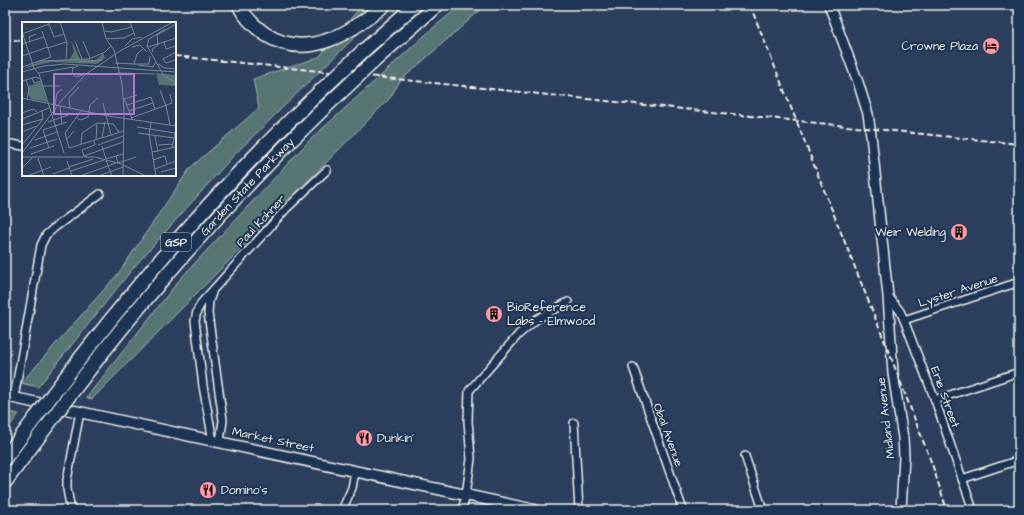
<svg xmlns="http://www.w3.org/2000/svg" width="1024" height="515" viewBox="0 0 1024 515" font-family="'Architects Daughter',sans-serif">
	<rect width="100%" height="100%" fill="#2c3f5f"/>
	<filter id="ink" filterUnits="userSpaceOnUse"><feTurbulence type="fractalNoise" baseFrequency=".025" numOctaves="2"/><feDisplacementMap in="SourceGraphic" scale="8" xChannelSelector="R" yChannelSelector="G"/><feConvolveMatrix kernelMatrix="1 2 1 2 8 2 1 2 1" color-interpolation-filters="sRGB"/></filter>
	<g filter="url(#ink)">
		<!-- green -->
		<g fill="#567473" stroke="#a5b2ae">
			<polygon points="362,5 392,5 363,29 234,155 134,267 38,387 21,383 118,274 190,168 259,108 253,79 319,57"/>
			<polygon points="461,5 486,5 400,81 390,98 92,399 86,398 181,278 309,141 433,28"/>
			<polygon points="5,411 19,414 5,432"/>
		</g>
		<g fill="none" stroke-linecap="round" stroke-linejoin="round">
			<!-- minor casing -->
			<g stroke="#f4f1e8" stroke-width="10">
				<g id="minor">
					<polyline points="5,143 23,146"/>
					<polyline points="212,293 209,301 208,313 223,420 220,442"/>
					<polyline points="888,296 900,311 904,320 935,400 973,510"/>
					<polyline points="904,320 1019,282"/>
					<polyline points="633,367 683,510"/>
					<polyline points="14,398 41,245 46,235 54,228 100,194"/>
					<polyline points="935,400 1019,372"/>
					<polyline points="574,423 579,510"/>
					<polyline points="213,441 203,386 195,321 197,311 202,302 287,208 327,170"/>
					<polyline points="745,456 763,510"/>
					<polyline points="962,479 1019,460"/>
					<polyline points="71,510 67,489 67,480 80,412"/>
					<polyline points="342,510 352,488 355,471"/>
					<polyline points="462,510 466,495 471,459 468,421 469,391 476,383 519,334 537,319 568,302"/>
				</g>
			</g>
			<!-- tertiary casing -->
			<g stroke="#f4f1e8" stroke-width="12">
				<polyline id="tertiary" points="829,5 858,82 868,114 871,135 888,296 893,373 903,438 904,457 901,510"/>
			</g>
			<!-- secondary casing -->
			<g stroke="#f4f1e8" stroke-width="13">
				<polyline id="secondary" points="5,396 535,510"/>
			</g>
			<!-- motorway casing -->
			<g stroke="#f4f1e8" stroke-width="16">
				<g id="motorway">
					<path d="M239,5c6,13 15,21 26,29 42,28 87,-2 119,-29"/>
					<polyline points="363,51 415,5"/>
					<polyline points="374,61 437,5"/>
					<path d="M53,394c78,-104 164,-204 258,-294"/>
					<path id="s1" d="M69,396c76,-101 160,-196 251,-284"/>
					<polyline points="5,458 36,417"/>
					<polyline points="5,482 52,419"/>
				</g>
			</g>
			<!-- minor -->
			<use href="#minor" stroke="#1d3557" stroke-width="7"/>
			<!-- tertiary -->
			<use href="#tertiary" stroke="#1d3557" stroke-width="9"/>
			<!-- secondary -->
			<use href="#secondary" stroke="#1d3557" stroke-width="10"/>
			<!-- motorway -->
			<use href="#motorway" stroke="#1d3557" stroke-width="13"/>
			<!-- rail -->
			<g stroke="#f4f1e8" stroke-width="2" stroke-dasharray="6 3" stroke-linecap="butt">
				<polyline points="750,5 892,360 932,464 947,510"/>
				<polyline points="5,39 23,41"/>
				<polyline points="175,56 1019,144"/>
			</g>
			<!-- motorway-bridge casing -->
			<g stroke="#f4f1e8" stroke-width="16" stroke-linecap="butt">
				<g id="motorway-bridge">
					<polyline points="311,100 363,51"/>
					<polyline points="320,112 374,61"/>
					<polyline points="36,417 53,394"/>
					<polyline points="52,419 69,396"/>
				</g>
			</g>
			<!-- motorway-bridge -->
			<use href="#motorway-bridge" stroke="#1d3557" stroke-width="13"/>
		</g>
	</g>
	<!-- icons -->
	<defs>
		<g id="hotel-disc" transform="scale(0.9)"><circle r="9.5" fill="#ff9aa2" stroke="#1d3557"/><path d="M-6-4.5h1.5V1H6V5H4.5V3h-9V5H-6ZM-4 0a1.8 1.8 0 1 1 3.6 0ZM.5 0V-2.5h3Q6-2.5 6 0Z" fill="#111"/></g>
		<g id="building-disc" transform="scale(0.9)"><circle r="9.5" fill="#ff9aa2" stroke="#1d3557"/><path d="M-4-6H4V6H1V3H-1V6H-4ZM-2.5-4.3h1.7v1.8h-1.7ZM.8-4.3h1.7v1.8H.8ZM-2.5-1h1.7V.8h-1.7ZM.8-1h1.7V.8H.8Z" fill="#111"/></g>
		<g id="restaurant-disc" transform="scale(0.9)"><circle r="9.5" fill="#ff9aa2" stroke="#1d3557"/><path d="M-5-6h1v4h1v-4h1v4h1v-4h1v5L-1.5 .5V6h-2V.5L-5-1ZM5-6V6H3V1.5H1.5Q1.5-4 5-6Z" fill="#111"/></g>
	</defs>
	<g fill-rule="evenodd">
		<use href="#hotel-disc" x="991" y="46"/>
		<use href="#building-disc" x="959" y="232"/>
		<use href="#building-disc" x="494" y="314"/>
		<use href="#restaurant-disc" x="364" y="438"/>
		<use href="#restaurant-disc" x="208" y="490"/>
	</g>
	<g text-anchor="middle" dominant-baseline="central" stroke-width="4" stroke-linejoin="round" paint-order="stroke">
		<!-- shield labels -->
		<rect fill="#1d3557" stroke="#b4b9bc" stroke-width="1" x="161" y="233" width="30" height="18" rx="3"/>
		<g font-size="11" font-weight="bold" fill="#f4f1e8">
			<text x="176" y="242">GSP</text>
		</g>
		<!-- poi labels -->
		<g font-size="12" fill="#f4f1e8" stroke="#1d3557" text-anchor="start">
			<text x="978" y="46" text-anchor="end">Crowne Plaza</text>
			<text x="946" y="232" text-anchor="end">Weir Welding</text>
			<text x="507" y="307">BioReference<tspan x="507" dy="14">Labs - Elmwood</tspan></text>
			<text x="377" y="438">Dunkin'</text>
			<text x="221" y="490">Domino's</text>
		</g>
		<!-- street labels -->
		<g font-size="12" fill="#f4f1e8" stroke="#1d3557">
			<text stroke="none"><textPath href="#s1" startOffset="275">Garden State Parkway</textPath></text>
			<text transform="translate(261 221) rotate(-47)">Paul Kohner</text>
			<text transform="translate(958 291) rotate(-18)">Lyster Avenue</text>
			<text transform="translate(945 397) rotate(70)">Erie Street</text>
			<text transform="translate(886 418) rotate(-97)">Midland Avenue</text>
			<text transform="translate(668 435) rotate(70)">Obal Avenue</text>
			<text transform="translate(273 440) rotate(12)">Market Street</text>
		</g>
	</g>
	<!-- overview -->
	<g transform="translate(22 22)">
		<rect width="154" height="154" fill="#2c3f5f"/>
		<path d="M49,18l9,19 16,1 7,-7 2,5 -8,6 -46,-2 -29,7 19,-8 28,-1 5,-8zM134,51l20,2v11l-17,-1zM20,60l5,20 -16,-3 -3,-5v-8z" fill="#567473"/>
		<path fill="none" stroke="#7c8696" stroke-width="1" d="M26,0l6,15 10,-3M38,0l7,21 -1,17M80,0l4,17 8,11 8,34 2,26 -1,66M108,0l5,14M143,7l-16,10 -2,7 17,30 12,7M83,9l6,1 21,-5M0,10l12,36 5,6 25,79M0,12l27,-10M84,17l18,-1 10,-5M53,19l7,18M61,19l7,17M8,20l-1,-5 7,-3M142,20l2,7 10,-3M0,22l22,-7M103,24l7,-7 10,-2M110,25l8,-2 7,7M126,25l28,-9M26,26l18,-6M131,30l-1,-3 6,-4 -1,-10 19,-11M154,30l-13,7 3,4 10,-3M0,34l26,-9M19,39l48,-2 16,-7 6,-6M56,40l24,-2M93,41l19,1 3,-10 6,-5M112,42h15l1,-8M136,42l7,4 11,1M116,43l15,2 3,-5M56,44l-5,2 -1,6 4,3 7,-2M0,45l29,-10 -9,-26M0,50l22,-6 20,-2 112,8M17,51l34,-6M96,51l37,1M10,56l2,5 8,-2M4,58l3,9 -2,10M0,59l14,-4 5,2M21,64h17M138,68l6,16M0,76l86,18 68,10M102,76l8,21M102,77l13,-4M81,81l8,32M33,83l2,-12 5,-4M105,83l24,-8 4,12M38,84l2,18M144,84l4,19M48,86l-1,-10 10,-11M59,89l-16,22 4,15 55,-17M107,89l24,-8M0,91l11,-4 4,3M55,96l4,2 7,-3 2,-12 8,-7M109,96l41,-15 -2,-9M0,97l27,-11M26,100l23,-8M129,101l-2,11 7,42M0,103l21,-6 -1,-9M115,105l38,6 -3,15M0,110l15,-6M116,111l36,5M133,114l3,16M80,116l3,-16M13,118l22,-8M44,118l8,-9M74,118l1,-17M72,119l1,4 -13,5 2,6 39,-14M0,123l21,-26M59,123l1,-12 15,-10 16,1 6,8M76,123l25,-9M136,123l15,-1M80,124l4,13 17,-5M8,126l27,-9M27,126l-6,-18 24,-8M130,130l24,-5M0,131l40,-53 24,-26 34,-23 53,-29M9,132l23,-8M94,134l2,7 18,-6M0,135h73l26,7 25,12M16,136l6,18M84,138l6,16M131,138l12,-4 2,8M45,139l5,15M47,145l24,-8M0,146l10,-10M133,147l21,-8M49,149l33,-11M139,150l15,-4M31,152l16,-6M5,154l24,-9M58,154l36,-13M76,154l25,-9"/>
		<path fill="#ab7bcf" fill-opacity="0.15" stroke="#ab7bcf" stroke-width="2" d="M32,52h80v40h-80z"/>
		<rect width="154" height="154" fill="none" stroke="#f4f1e8" stroke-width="2"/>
	</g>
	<!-- margin -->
	<rect width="1024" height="515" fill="none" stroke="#1d3557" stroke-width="20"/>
	<rect x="10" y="10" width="1004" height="495" fill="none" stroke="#f4f1e8" stroke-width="1.5" filter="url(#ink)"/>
</svg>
